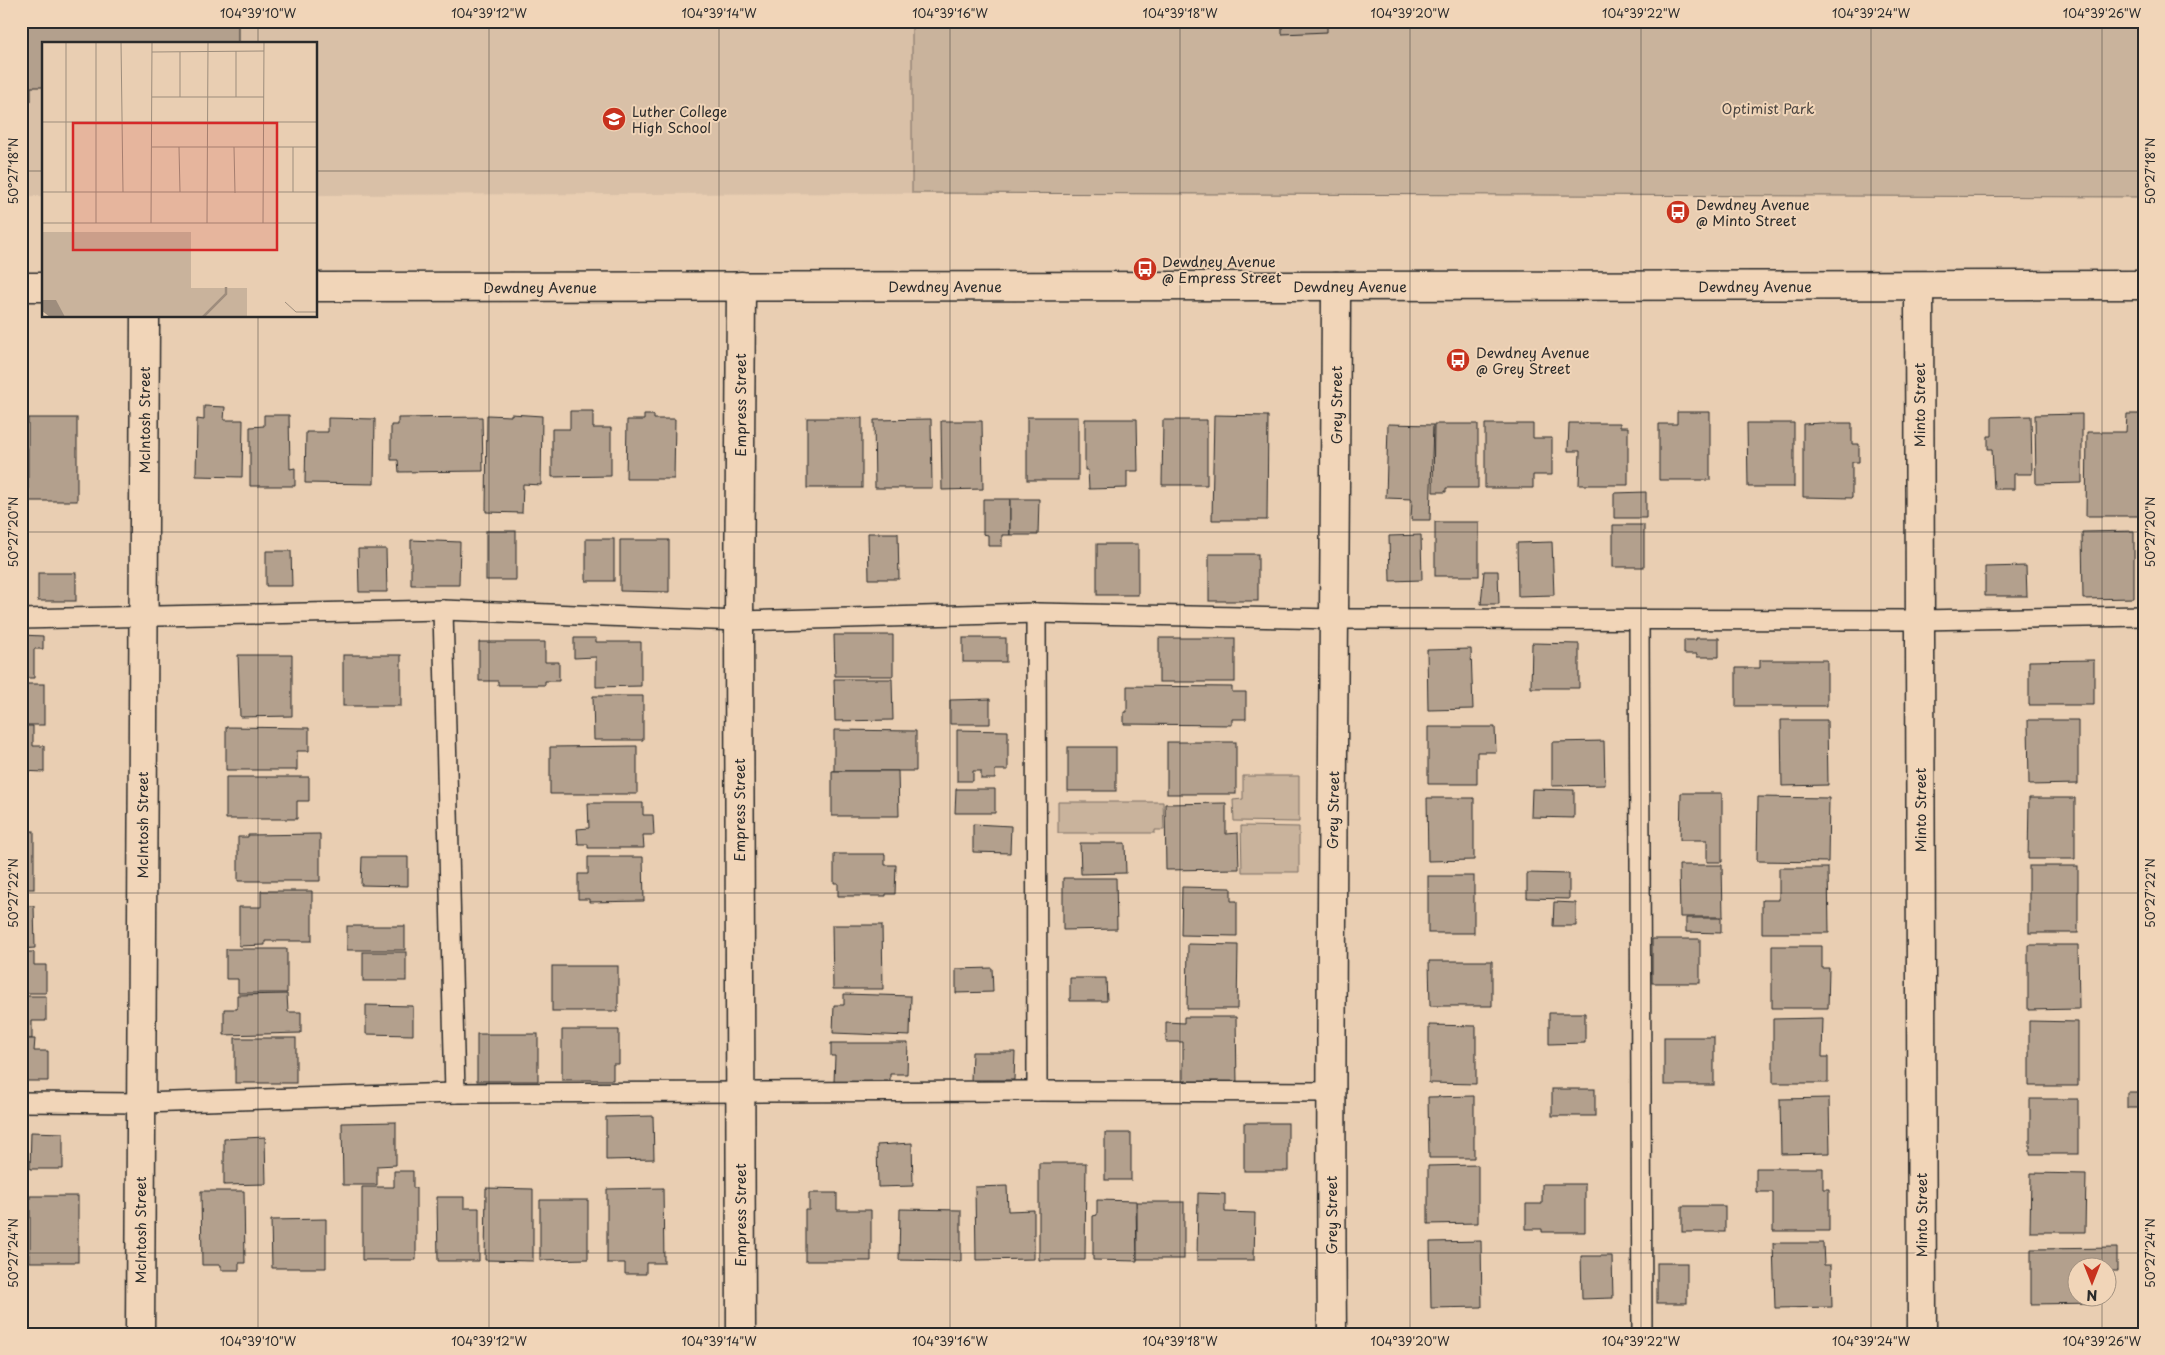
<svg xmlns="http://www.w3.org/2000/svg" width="2165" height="1355" viewBox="0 0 2165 1355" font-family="'Playpen Sans',sans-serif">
	<rect width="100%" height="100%" fill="#e9ceb2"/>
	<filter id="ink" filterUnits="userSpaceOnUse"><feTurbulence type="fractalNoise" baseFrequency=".02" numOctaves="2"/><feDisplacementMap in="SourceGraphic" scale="10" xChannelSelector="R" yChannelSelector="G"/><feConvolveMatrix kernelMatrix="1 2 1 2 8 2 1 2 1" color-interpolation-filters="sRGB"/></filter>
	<g filter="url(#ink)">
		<!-- built -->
		<polygon fill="#d9c0a7" points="21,21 912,21 912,193 316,195 316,44 44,44 44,196 21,196"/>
		<!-- green -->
		<g fill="#c9b39c" stroke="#7a6f64">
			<polygon points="912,21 2144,21 2144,197 912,193"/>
			<polygon points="1243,776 1299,776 1299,822 1234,821 1233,800 1243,799"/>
			<polygon points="1058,802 1163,802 1164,830 1155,830 1155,833 1058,833"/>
			<polygon points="1241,826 1299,827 1299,872 1242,872"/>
		</g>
		<!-- building -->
		<g fill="#b3a08d" stroke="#2b2b2b">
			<polygon points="21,21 238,21 238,44 44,44 44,87 31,87 31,101 21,101"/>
			<polygon points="1282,21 1327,21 1327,32 1282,34"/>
			<polygon points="204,406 225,407 224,420 243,420 242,477 196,476 197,419 204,420"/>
			<polygon points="570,411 593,411 593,428 611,428 611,476 552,477 552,429 570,429"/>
			<polygon points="1677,412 1710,412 1710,480 1659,480 1659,424 1677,424"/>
			<polygon points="511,414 542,416 541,485 523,484 522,513 486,512 487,415 511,416"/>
			<polygon points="2082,414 2082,483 2036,484 2035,415"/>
			<polygon points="2127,414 2144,414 2144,516 2086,516 2087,432 2126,432"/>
			<polygon points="264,415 289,415 290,469 295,468 295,486 250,486 250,427 264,426"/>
			<polygon points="644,415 654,415 654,419 675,419 674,479 626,479 627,420 644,420"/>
			<polygon points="1214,415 1268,416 1267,520 1212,520"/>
			<polygon points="2031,416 2032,474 2014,474 2014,489 1994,489 1992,449 1988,449 1988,436 1992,436 1992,417"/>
			<polygon points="482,417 483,471 399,472 398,460 391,460 391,425 398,425 398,418"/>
			<rect x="1027" y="417" width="51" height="63"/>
			<rect x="28" y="418" width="49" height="83"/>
			<polygon points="328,418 375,419 374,484 305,483 306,432 328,432"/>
			<rect x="807" y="418" width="55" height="70"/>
			<polygon points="931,419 932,488 875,488 874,420"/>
			<polygon points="1085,419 1137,419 1138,471 1127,471 1127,488 1089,489 1088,470 1085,470"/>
			<polygon points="1163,420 1207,420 1207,485 1162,485"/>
			<polygon points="941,421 982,421 983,489 942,490"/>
			<polygon points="1569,423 1620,423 1620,427 1628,427 1628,485 1579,485 1580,451 1568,451"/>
			<polygon points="1747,423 1794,423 1794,487 1748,487"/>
			<polygon points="1822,423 1852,423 1852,444 1859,444 1859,462 1852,462 1852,498 1803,497 1803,424"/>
			<polygon points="1388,424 1433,425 1430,520 1411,520 1412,499 1386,498"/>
			<polygon points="1434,424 1478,424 1478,488 1446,488 1446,492 1433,492"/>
			<polygon points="1485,424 1533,424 1533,438 1552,438 1552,475 1533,475 1533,488 1485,488"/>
			<polygon points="1646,492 1646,518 1614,518 1614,493"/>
			<polygon points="983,499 1010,499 1010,535 1002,535 1002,546 988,546 988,535 983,534"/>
			<polygon points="1010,499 1039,499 1038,535 1010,535"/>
			<rect x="1435" y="522" width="44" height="54"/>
			<rect x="1613" y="525" width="31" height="42"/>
			<rect x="486" y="531" width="30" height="49"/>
			<polygon points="2134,531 2134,598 2083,599 2082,532"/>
			<polygon points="868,533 898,533 899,579 869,579"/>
			<polygon points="1421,535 1422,580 1390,581 1389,536"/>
			<rect x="586" y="539" width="28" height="42"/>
			<polygon points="411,540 460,542 459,585 411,585"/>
			<polygon points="620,540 669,540 669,592 620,591"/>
			<polygon points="1552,542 1554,595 1518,596 1517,543"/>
			<rect x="1097" y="544" width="41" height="51"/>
			<polygon points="358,549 386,549 387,592 359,592"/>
			<polygon points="266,551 291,551 292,586 266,586"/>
			<rect x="1209" y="554" width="49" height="47"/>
			<polygon points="2026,566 2027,596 1985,596 1985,567"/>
			<polygon points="1484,571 1498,571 1499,604 1481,604"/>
			<rect x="38" y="573" width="38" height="28"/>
			<polygon points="21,635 43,636 43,649 34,649 34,678 21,678"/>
			<polygon points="834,635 893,635 893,676 835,676"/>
			<polygon points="574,638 596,638 596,642 641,642 641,686 596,687 596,657 574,658"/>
			<rect x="963" y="638" width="43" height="24"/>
			<rect x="1159" y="638" width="76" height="44"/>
			<polygon points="1696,638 1719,638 1719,657 1697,657 1697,654 1684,654 1684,640 1696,640"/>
			<polygon points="479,642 545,642 545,662 559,662 559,681 545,681 545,685 498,685 498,681 479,681"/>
			<polygon points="1532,643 1579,644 1579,688 1531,688"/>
			<polygon points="1471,649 1473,709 1428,710 1427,650"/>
			<polygon points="238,655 292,655 292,716 240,717"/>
			<rect x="343" y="655" width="58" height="51"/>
			<polygon points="1760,660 1827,660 1827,706 1736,706 1736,668 1760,668"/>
			<polygon points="2094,660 2094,705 2029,705 2029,661"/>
			<polygon points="834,679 892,679 893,720 835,721"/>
			<rect x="21" y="684" width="23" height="41"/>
			<polygon points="1127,686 1232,687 1232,692 1246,692 1246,719 1232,719 1232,725 1124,724 1124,712 1127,712"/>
			<polygon points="593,696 643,696 643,740 594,740"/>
			<polygon points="990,699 990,724 950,724 950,700"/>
			<polygon points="1781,720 1827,720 1828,785 1782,786"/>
			<polygon points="2028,720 2078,720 2078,784 2029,785"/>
			<polygon points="21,726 33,726 33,746 44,746 44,772 21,771"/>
			<polygon points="226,727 309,728 309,751 297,751 297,770 226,770"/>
			<polygon points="1428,727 1495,727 1496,752 1477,752 1477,784 1428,784"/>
			<polygon points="834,730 916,731 916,771 834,771"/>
			<polygon points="957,730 1008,731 1008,770 995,770 995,779 981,779 981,771 973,771 973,781 957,781"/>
			<polygon points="1604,741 1605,785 1552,786 1552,742"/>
			<rect x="1167" y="742" width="69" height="52"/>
			<polygon points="637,746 637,794 550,794 550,747"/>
			<rect x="1068" y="747" width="48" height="44"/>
			<polygon points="832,771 898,771 899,816 832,816"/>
			<polygon points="226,777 309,777 309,801 297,801 297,819 226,819"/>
			<polygon points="956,789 995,789 995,813 955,813"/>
			<polygon points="1532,789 1574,790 1574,818 1531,817"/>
			<polygon points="1681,793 1722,793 1722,862 1707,862 1707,840 1680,840"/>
			<polygon points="1758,797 1829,798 1828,862 1757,861"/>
			<polygon points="1427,798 1474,798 1474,860 1428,861"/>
			<polygon points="2029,798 2075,798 2075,859 2028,859"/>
			<polygon points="588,803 643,803 643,815 653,815 654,835 643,835 644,848 588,848 588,844 578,844 577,829 589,828"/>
			<polygon points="1226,803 1226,834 1238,833 1239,869 1166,870 1165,804"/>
			<polygon points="973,824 1011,826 1010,853 973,852"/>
			<rect x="21" y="831" width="13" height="58"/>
			<polygon points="320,834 320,881 238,881 238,837 248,837 248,835"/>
			<polygon points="1080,843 1125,843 1126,873 1081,874"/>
			<polygon points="834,854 885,854 885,865 896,865 895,894 886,894 886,896 838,896 838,883 834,883"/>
			<polygon points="362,857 408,857 408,886 361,885"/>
			<polygon points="588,857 643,857 644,901 589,902 589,899 578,899 578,874 588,874"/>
			<polygon points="1679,865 1722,865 1723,917 1680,917"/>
			<rect x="2029" y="866" width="49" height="67"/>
			<polygon points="1779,868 1828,868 1829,933 1762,933 1762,900 1779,900"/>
			<polygon points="1527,873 1569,874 1569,899 1527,898"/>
			<rect x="1428" y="876" width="46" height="57"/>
			<polygon points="1063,878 1116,878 1117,929 1063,930"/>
			<polygon points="1182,887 1231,888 1231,901 1237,901 1237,936 1181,935"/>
			<polygon points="261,891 312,891 312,941 265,941 265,945 239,946 239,907 261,907"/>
			<polygon points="1554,902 1576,903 1576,926 1553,926"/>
			<polygon points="21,906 34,906 35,948 21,949"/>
			<polygon points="1686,918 1721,918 1721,933 1686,932"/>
			<polygon points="832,925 882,925 883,989 833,989"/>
			<rect x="347" y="926" width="58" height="24"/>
			<rect x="1652" y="939" width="48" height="44"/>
			<polygon points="1188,944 1238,945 1237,1009 1187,1009"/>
			<polygon points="2028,945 2078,945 2079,1009 2028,1010"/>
			<polygon points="1772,946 1822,946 1822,968 1829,968 1828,1008 1772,1008"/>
			<polygon points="226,949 287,949 287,993 238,993 238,979 226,979"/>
			<polygon points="21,952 34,952 34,965 46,965 46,993 21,993"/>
			<rect x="363" y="952" width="43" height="29"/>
			<polygon points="1429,961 1492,961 1492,1006 1430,1006"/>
			<rect x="552" y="966" width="66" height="45"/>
			<polygon points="992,968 993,992 956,993 956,969"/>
			<polygon points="1070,978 1106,978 1107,1001 1070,1001"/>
			<polygon points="287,994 288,1012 301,1012 301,1033 224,1035 224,1009 237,1009 237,995"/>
			<polygon points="844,994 911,996 910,1036 833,1033 834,1005 844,1005"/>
			<polygon points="21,996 46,996 46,1021 32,1021 32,1039 21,1039"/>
			<polygon points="366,1005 413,1006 413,1035 366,1034"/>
			<polygon points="1549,1013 1585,1013 1585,1043 1549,1044"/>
			<polygon points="1184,1017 1236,1017 1237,1085 1183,1084 1183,1042 1166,1042 1166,1022 1184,1023"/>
			<polygon points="1823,1018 1822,1057 1828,1057 1828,1083 1773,1083 1773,1019"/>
			<polygon points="2029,1021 2078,1022 2078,1086 2029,1086"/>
			<polygon points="1429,1025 1476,1026 1476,1084 1429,1083"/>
			<polygon points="562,1030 619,1030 619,1064 613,1064 613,1080 562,1080"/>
			<rect x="477" y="1034" width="61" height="47"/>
			<rect x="1664" y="1037" width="50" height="48"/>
			<rect x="235" y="1038" width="61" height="45"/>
			<polygon points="21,1039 35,1039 34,1051 48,1051 48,1081 21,1081"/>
			<polygon points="831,1043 908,1043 907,1074 890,1074 890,1082 834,1082 835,1056 831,1056"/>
			<polygon points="972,1052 1015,1052 1014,1080 971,1080"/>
			<rect x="1552" y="1089" width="43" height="27"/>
			<polygon points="2141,1089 2144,1089 2144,1118 2141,1118 2141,1108 2127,1108 2127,1092 2141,1092"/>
			<polygon points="1474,1096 1474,1158 1429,1158 1428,1097"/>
			<polygon points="1829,1098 1830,1153 1781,1154 1780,1099"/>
			<rect x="2030" y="1099" width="48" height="55"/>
			<polygon points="653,1116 654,1159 606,1160 606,1117"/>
			<polygon points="396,1122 396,1165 377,1166 377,1185 343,1185 342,1123"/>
			<rect x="1244" y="1123" width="44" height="48"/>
			<polygon points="31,1132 63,1133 63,1169 30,1169"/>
			<rect x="1105" y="1133" width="26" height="47"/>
			<polygon points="265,1137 266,1184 224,1185 224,1139"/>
			<polygon points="912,1143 913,1186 878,1187 877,1145"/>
			<polygon points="1039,1163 1086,1163 1085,1260 1039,1260"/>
			<polygon points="1478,1165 1478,1223 1428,1224 1428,1166"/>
			<polygon points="1756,1168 1823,1168 1823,1189 1829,1189 1829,1231 1773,1231 1773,1192 1756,1192"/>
			<polygon points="394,1171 413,1171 413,1188 416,1188 416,1260 362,1260 362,1187 394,1187"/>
			<polygon points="2031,1173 2086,1174 2085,1232 2030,1232"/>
			<polygon points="1542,1184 1585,1184 1585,1232 1542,1232 1542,1229 1526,1229 1526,1204 1542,1204"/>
			<polygon points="1007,1186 1008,1211 1034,1210 1034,1259 976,1260 975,1187"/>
			<polygon points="486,1188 533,1189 533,1261 485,1260"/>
			<polygon points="663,1188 664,1263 646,1263 646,1274 625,1274 625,1263 607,1263 607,1189"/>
			<polygon points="201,1191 244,1191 245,1263 239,1263 239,1270 221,1270 221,1265 202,1265"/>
			<polygon points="809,1193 837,1193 837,1210 871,1210 871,1261 805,1261 805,1210 809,1210"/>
			<polygon points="1198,1193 1225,1194 1225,1212 1255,1213 1254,1260 1197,1260"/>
			<polygon points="21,1195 26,1195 27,1263 21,1263"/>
			<rect x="30" y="1196" width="48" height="66"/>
			<polygon points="437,1197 464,1197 464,1208 479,1208 479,1261 438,1261"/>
			<polygon points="540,1200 588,1200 588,1259 540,1260"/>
			<polygon points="1097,1200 1136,1201 1137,1261 1093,1260 1093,1216 1097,1215"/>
			<rect x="1137" y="1202" width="47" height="57"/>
			<rect x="1682" y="1206" width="43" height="26"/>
			<polygon points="900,1209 961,1210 961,1261 899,1260"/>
			<polygon points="326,1219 326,1268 272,1268 271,1220"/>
			<polygon points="1481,1241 1482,1307 1431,1308 1430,1242"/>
			<polygon points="1773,1243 1823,1243 1824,1265 1831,1265 1832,1307 1775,1308"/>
			<polygon points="2117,1248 2117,1271 2108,1271 2108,1268 2078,1268 2078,1298 2099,1298 2099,1303 2031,1304 2031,1249"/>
			<polygon points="1581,1256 1612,1256 1613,1298 1582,1299"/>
			<rect x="1657" y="1263" width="30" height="40"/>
		</g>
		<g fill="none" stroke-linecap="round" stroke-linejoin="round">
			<!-- service casing -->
			<g stroke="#2b2b2b" stroke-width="22">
				<g id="service">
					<polyline points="443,610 455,1093"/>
					<polyline points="1036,613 1037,1091"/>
					<polyline points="21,619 443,610 739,621 1036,613 1335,619 1920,620 2144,616"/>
					<polyline points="1639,620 1642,1334"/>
					<polyline points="21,1102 141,1103 455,1093 1037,1091 1330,1092"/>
				</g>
			</g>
			<!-- minor casing -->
			<g stroke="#2b2b2b" stroke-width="31">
				<g id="minor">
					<polyline points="1919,286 1922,1334"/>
					<polyline points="140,1334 145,316"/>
					<polyline points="741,1334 739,621 741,286"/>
					<path d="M1332,1334c-3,-349 3,-699 4,-1048"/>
				</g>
			</g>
			<!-- secondary casing -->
			<g stroke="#2b2b2b" stroke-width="31">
				<g id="secondary">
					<polyline points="21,287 44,287"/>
					<polyline points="316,287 2144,285"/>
				</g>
			</g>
			<!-- service -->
			<use href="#service" stroke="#f1d5b8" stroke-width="19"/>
			<!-- minor -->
			<use href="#minor" stroke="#f1d5b8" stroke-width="28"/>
			<!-- secondary -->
			<use href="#secondary" stroke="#f1d5b8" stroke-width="28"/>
		</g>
	</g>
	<!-- ticks -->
	<path fill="none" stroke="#2b2b2b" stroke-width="1" stroke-opacity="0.45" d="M28,21v1313M258,21v23M489,21v1313M719,21v1313M950,21v1313M1180,21v1313M1410,21v1313M1641,21v1313M1871,21v1313M2102,21v1247M21,171h23M316,171h1828M258,316v1018M21,532h2123M21,893h2123M21,1253h2123M2102,1298v36"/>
	<!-- icons -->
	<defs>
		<g id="school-disc" transform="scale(1.25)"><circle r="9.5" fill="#c8321e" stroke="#f1d5b8"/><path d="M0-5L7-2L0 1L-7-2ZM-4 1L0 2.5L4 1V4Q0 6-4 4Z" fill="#fff"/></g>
		<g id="bus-disc" transform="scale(1.25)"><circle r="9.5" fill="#c8321e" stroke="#f1d5b8"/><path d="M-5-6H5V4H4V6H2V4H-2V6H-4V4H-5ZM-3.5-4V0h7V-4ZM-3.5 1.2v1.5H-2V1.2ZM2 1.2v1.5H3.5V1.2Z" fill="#fff"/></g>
	</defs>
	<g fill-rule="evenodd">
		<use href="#school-disc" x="614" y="119"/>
		<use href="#bus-disc" x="1678" y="212"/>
		<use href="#bus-disc" x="1145" y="269"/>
		<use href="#bus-disc" x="1458" y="360"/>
	</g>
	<g text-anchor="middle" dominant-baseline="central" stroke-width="4" stroke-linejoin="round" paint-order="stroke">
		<!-- park labels -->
		<g font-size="14" fill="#4b4642" stroke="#f1d5b8">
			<text x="1768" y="108">Optimist Park</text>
		</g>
		<!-- poi labels -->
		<g font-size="14" fill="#2b2b2b" stroke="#f1d5b8" text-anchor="start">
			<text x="632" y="111">Luther College<tspan x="632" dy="16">High School</tspan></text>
			<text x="1696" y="204">Dewdney Avenue<tspan x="1696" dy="16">@ Minto Street</tspan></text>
			<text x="1162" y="261">Dewdney Avenue<tspan x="1162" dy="16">@ Empress Street</tspan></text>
			<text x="1476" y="352">Dewdney Avenue<tspan x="1476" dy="16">@ Grey Street</tspan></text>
		</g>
		<!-- street labels -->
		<g font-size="14" fill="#2b2b2b" stroke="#f1d5b8">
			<text x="945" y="286">Dewdney Avenue</text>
			<text x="1350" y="286">Dewdney Avenue</text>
			<text x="1755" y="286">Dewdney Avenue</text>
			<text x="540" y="287">Dewdney Avenue</text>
			<text transform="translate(740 405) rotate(-90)">Empress Street</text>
			<text transform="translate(1336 405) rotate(-90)">Grey Street</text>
			<text transform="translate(1919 405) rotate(-90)">Minto Street</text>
			<text transform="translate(144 420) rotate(-90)">McIntosh Street</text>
			<text transform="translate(739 810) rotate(-90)">Empress Street</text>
			<text transform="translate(1333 810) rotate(-89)">Grey Street</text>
			<text transform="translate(1920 810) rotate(-90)">Minto Street</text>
			<text transform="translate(142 825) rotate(-90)">McIntosh Street</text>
			<text transform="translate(740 1215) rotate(-90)">Empress Street</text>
			<text transform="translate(1331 1215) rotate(-90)">Grey Street</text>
			<text transform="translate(1921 1215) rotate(-90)">Minto Street</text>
			<text transform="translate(140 1230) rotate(-90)">McIntosh Street</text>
		</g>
	</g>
	<!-- overview -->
	<g transform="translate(42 42)">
		<rect width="275" height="275" fill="#e9ceb2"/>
		<path d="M0,190h149v56h56v29h-182l-23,-17z" fill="#c9b39c"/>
		<path d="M0,258h14l9,17h-15l-8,-6z" fill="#9e8d7d"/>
		<path fill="none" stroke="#9e8d7d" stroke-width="2.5" d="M161,275l23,-23v-7"/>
		<path fill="none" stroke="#9d8d7c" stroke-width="1" d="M24,0v150M54,0v181M79,0l2,150M194,9v46M110,10l112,-1M110,55h112M138,55v-45M0,80h275M110,105h165M137,105l1,45M192,105l1,46M0,150h275M251,150v-45M0,181h275M109,181l1,-181M165,181l1,-181M221,181l1,-181M243,260l11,10h21"/>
		<path fill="#d62828" fill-opacity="0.15" stroke="#d62828" stroke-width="2.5" d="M31,81h204v127h-204z"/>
		<rect width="275" height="275" fill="none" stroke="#2b2b2b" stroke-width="2.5"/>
	</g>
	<!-- margin -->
	<rect width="2165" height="1355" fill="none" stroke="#f1d5b8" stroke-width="55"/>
	<!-- north arrow -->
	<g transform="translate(2092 1282) rotate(180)"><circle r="24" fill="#f1d5b8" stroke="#a29180"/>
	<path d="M0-4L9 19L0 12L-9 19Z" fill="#c8321e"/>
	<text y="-8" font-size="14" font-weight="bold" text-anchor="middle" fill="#2b2b2b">N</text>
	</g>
	<rect x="28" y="28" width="2110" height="1300" fill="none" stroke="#2b2b2b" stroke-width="2"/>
	<g font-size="12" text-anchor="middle" fill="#2b2b2b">
		<text x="258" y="18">104°39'10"W</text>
		<text x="489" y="18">104°39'12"W</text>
		<text x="719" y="18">104°39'14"W</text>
		<text x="950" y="18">104°39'16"W</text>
		<text x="1180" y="18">104°39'18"W</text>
		<text x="1410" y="18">104°39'20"W</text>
		<text x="1641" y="18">104°39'22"W</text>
		<text x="1871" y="18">104°39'24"W</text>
		<text x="2102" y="18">104°39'26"W</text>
		<text transform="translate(2151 171) rotate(-90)" y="4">50°27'18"N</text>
		<text transform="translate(14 171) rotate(-90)" y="4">50°27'18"N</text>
		<text transform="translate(2151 532) rotate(-90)" y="4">50°27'20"N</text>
		<text transform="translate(14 532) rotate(-90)" y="4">50°27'20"N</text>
		<text transform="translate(2151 893) rotate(-90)" y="4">50°27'22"N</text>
		<text transform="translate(14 893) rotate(-90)" y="4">50°27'22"N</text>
		<text transform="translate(2151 1253) rotate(-90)" y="4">50°27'24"N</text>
		<text transform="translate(14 1253) rotate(-90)" y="4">50°27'24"N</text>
		<text x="258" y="1346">104°39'10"W</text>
		<text x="489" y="1346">104°39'12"W</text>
		<text x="719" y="1346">104°39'14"W</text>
		<text x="950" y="1346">104°39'16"W</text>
		<text x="1180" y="1346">104°39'18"W</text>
		<text x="1410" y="1346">104°39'20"W</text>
		<text x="1641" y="1346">104°39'22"W</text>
		<text x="1871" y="1346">104°39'24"W</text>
		<text x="2102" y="1346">104°39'26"W</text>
	</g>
</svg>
